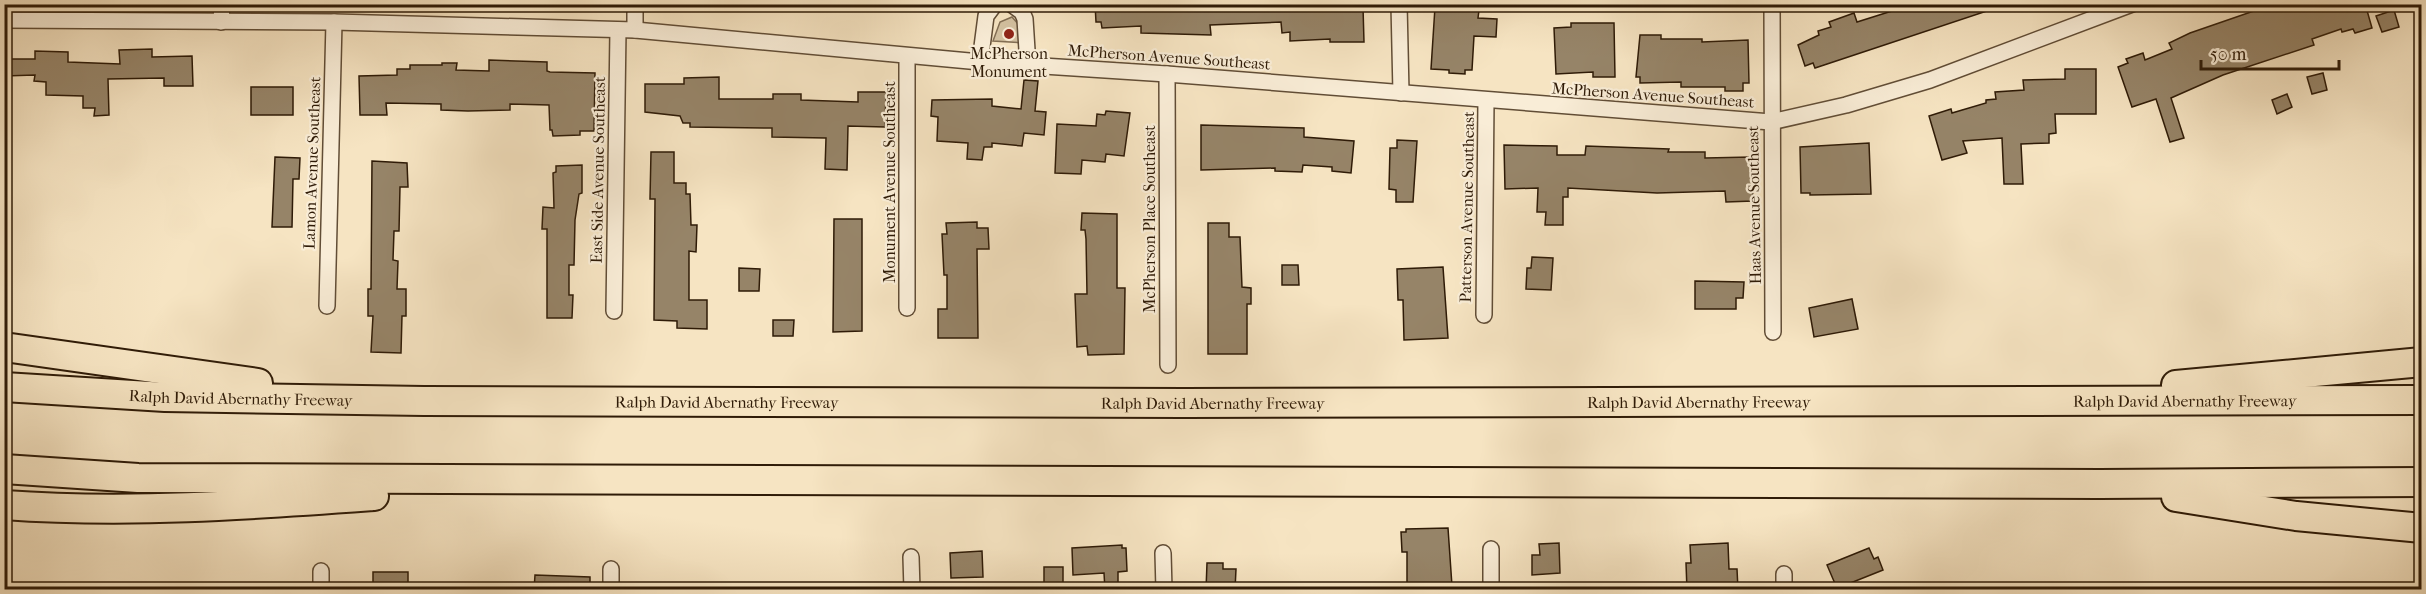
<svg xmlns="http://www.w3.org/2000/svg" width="2426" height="594" viewBox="0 0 2426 594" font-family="'IM FELL French Canon',serif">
	<rect width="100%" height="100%" fill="#f6e4c2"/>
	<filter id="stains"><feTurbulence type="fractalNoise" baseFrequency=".00333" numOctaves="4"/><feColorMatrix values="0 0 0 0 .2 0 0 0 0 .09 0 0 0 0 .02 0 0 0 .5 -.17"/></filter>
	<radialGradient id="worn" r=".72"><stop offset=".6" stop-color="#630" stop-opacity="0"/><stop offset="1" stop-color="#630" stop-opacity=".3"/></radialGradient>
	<!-- green -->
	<polygon fill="#d4c2a2" stroke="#826e54" stroke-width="1.5" points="1012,17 1020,26 1024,43 993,41 1000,22"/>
	<!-- building -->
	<g fill="#968468" stroke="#2f1b07" stroke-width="1.5">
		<polygon points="1095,4 1309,4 1309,8 1363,7 1364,42 1330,42 1330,39 1290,41 1290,32 1282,33 1281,22 1210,25 1211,35 1141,33 1141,26 1102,28 1101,22 1096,22"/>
		<polygon points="1914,4 1999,4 1999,7 1815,68 1813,63 1805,66 1798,45 1819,35 1818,31 1831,27 1829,22 1854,13 1857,22"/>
		<polygon points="2274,4 2354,4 2356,10 2366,7 2372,28 2355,33 2353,29 2342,32 2341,29 2312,39 2314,45 2223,75 2171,98 2184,138 2170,142 2156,99 2132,107 2118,67 2128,63 2126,59 2143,53 2145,60 2172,49 2169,43 2190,33"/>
		<polygon points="1435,7 1479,10 1478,18 1497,19 1496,37 1474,36 1472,70 1465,70 1465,74 1449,73 1449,70 1431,69"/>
		<polygon points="2394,10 2399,27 2382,32 2376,16"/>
		<polygon points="1571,23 1614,23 1615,77 1593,77 1593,72 1556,74 1554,28 1571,27"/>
		<polygon points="1640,35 1661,35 1661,39 1702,39 1702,42 1748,40 1749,83 1743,83 1743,91 1725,91 1725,87 1681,87 1681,82 1640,83 1640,77 1636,77"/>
		<polygon points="152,49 152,57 192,56 193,86 164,86 164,78 108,79 109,115 94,116 95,108 83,108 83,96 46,95 46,82 34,81 35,75 4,76 4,59 35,59 35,51 68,52 68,62 120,64 119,50"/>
		<polygon points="489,60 547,62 547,71 550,72 595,73 594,131 580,131 580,135 553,136 552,130 550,130 549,105 510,104 510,110 468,111 441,110 441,104 386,103 387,115 360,115 359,76 397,75 397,69 410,69 410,65 442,65 442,63 457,63 456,70 489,71"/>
		<polygon points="2065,69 2096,69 2096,114 2055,114 2056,133 2049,134 2049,143 2021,144 2023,184 2004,184 2002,138 1963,141 1967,153 1942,160 1929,116 1951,109 1952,113 1986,103 1986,100 1996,99 1995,92 2024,90 2023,80 2065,79"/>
		<polygon points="2323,73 2327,90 2312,94 2307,77"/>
		<polygon points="719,77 719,99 773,99 773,94 801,94 801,100 858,102 858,92 886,92 885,127 848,126 847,170 825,169 826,138 772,137 772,128 690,127 690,123 683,123 680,116 645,112 645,84 684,84 684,78"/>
		<polygon points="1024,80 1038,81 1035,111 1046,112 1044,135 1024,133 1022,146 992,143 992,147 984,147 982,160 967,159 968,143 937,141 938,117 931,116 932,100 992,99 992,106 1021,109"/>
		<rect x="251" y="87" width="42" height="28"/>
		<polygon points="2287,94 2292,107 2277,114 2272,100"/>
		<polygon points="1106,111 1130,113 1124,156 1106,154 1105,162 1082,160 1081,174 1055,173 1057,124 1096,126 1097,114 1105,115"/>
		<polygon points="1201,125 1304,128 1304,137 1354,141 1351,173 1332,171 1332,167 1303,165 1302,172 1275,171 1275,168 1201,170"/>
		<polygon points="1397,140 1417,141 1413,202 1396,202 1396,190 1389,189 1390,148 1397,148"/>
		<polygon points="1869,143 1871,194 1810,195 1810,193 1801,193 1800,147"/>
		<polygon points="1504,145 1557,146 1557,155 1585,155 1586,146 1669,149 1668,152 1705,152 1705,158 1751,157 1753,201 1726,202 1725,191 1657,193 1568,188 1568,197 1563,197 1563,225 1545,225 1546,212 1537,212 1538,188 1505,189"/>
		<polygon points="651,152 674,152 674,183 686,183 686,194 690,194 691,225 697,225 696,252 689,251 689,300 707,300 707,329 677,328 677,321 654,320 655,199 650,199"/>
		<polygon points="275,157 300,158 299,179 293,179 292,227 272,227"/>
		<polygon points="372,161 407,163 408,187 400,187 399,231 394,231 393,260 398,261 397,289 406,289 406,316 402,316 401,353 371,352 373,316 368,316 368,289 371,289"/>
		<polygon points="582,165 582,193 579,194 575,220 574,265 569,265 569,295 573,295 572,318 547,318 547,229 542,229 543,207 554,208 553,173 556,172 556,166"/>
		<polygon points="1082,213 1117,214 1117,288 1125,288 1124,354 1088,355 1087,346 1077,347 1075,294 1087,294 1086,239 1085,230 1081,230"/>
		<polygon points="834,219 862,219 862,331 833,332"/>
		<polygon points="977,222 977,228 988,228 989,249 977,249 978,338 938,338 938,309 947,309 947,275 944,275 942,234 947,234 946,223"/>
		<polygon points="1208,223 1229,223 1229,237 1240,237 1242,287 1251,288 1251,304 1247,304 1247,354 1208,354"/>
		<polygon points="1532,257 1553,258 1551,290 1526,289 1527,268 1531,268"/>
		<polygon points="1282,265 1298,265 1299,285 1282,285"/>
		<polygon points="1443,267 1448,338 1404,340 1403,300 1398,300 1397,269"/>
		<polygon points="739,268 760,269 759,291 739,291"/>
		<polygon points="1695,281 1744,282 1743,298 1736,298 1736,309 1695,309"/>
		<polygon points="1852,299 1858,329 1814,337 1809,308"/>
		<polygon points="773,320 794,320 793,336 773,336"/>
		<polygon points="1448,528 1452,586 1447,586 1446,590 1407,590 1407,552 1402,552 1401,532 1406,532 1406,529"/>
		<polygon points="1559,543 1560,573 1532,575 1532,555 1540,555 1539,544"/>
		<polygon points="1728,543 1729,569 1737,569 1738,590 1687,590 1686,563 1691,563 1690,545"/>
		<polygon points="1122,545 1122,548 1126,548 1127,571 1118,572 1118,590 1105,590 1104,573 1073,575 1072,548"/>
		<polygon points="1869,548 1874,559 1878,557 1883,570 1843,586 1842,583 1836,586 1827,565"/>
		<polygon points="982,551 983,577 951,578 950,553"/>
		<polygon points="1207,563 1223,563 1223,569 1236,569 1235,590 1206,590"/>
		<rect x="1044" y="567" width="19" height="17"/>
		<rect x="373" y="572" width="35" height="18"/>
		<polygon points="535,575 590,577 590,590 534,590"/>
	</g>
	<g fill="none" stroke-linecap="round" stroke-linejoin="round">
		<!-- minor casing -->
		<g stroke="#614d36" stroke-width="18">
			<g id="minor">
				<polyline points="635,4 635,30"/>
				<polyline points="1011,4 1022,12 1025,19 1028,66"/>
				<polyline points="1399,4 1401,93"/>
				<polyline points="1772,4 1773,332"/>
				<polyline points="4,20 334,22 635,30 980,62 1167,74 1771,122 1846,105 1930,80 2132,4"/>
				<polyline points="221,22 222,4"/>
				<polyline points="907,56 907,308"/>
				<polyline points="980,62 986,16 995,4"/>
				<polyline points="1167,74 1168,365"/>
				<polyline points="327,306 334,22"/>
				<polyline points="614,311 618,30"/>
				<polyline points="1484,315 1486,100"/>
				<polyline points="1491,549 1491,590"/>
				<polyline points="1163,553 1164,590"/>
				<polyline points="911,557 912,590"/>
				<polyline points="1784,574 1784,590"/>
				<polyline points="321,590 321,571"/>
				<polyline points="611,590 611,569"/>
			</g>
		</g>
		<!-- motorway casing -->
		<g stroke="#2f1b07" stroke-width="32">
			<g id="motorway">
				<polyline points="4,347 258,383"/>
				<polyline points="2176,385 2422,362"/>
				<path id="s1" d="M4,387l161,10 259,4 761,2 1237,-3"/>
				<polyline points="4,469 138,478 2100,484 2422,482"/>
				<polyline points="2176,497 2296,516 2422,528"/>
				<path d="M4,505c125,9 246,0 370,-9"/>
			</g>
		</g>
		<!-- minor -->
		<use href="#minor" stroke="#f9edd7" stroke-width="15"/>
		<!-- motorway -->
		<use href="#motorway" stroke="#f6e4c2" stroke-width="28"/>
	</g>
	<!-- markers -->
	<circle fill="#8f2418" stroke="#f9edd7" stroke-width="2" cx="1009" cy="34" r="6"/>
	<g text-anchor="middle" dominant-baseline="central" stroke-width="4.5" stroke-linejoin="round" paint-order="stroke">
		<!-- poi labels -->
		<g font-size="16" fill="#2f1b07" stroke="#f9edd7">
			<text x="1009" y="53">McPherson<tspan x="1009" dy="18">Monument</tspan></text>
		</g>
		<!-- street labels -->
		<g font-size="16" fill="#2f1b07" stroke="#f9edd7">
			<text transform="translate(1169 57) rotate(4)">McPherson Avenue Southeast</text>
			<text transform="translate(1653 95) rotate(4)">McPherson Avenue Southeast</text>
			<text transform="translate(312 163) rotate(-88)">Lamon Avenue Southeast</text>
			<text transform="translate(598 170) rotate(-89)">East Side Avenue Southeast</text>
			<text transform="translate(889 182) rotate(-90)">Monument Avenue Southeast</text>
			<text transform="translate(1754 205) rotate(-91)">Haas Avenue Southeast</text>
			<text transform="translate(1467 207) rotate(-89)">Patterson Avenue Southeast</text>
			<text transform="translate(1149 219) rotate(-90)">McPherson Place Southeast</text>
			<text stroke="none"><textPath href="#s1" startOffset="237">Ralph David Abernathy Freeway</textPath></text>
			<text stroke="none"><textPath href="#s1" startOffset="1695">Ralph David Abernathy Freeway</textPath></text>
			<text stroke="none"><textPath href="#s1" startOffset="2181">Ralph David Abernathy Freeway</textPath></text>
			<text stroke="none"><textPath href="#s1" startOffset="723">Ralph David Abernathy Freeway</textPath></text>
			<text stroke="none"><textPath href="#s1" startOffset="1209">Ralph David Abernathy Freeway</textPath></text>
		</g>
	</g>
	<!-- margin -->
	<rect width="2426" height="594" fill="none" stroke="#f6e4c2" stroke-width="24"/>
	<rect x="6" y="6" width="2414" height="582" fill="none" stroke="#2f1b07" stroke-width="3"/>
	<rect x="12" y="12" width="2402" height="570" fill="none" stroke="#2f1b07" stroke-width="1.5"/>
	<!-- scale -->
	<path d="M2201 60v9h138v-9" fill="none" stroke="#2f1b07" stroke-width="3"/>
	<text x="2210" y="60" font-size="18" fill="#2f1b07" stroke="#f9edd7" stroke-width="4.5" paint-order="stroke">50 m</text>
	<rect width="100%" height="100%" filter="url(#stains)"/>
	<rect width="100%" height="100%" fill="url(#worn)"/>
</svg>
